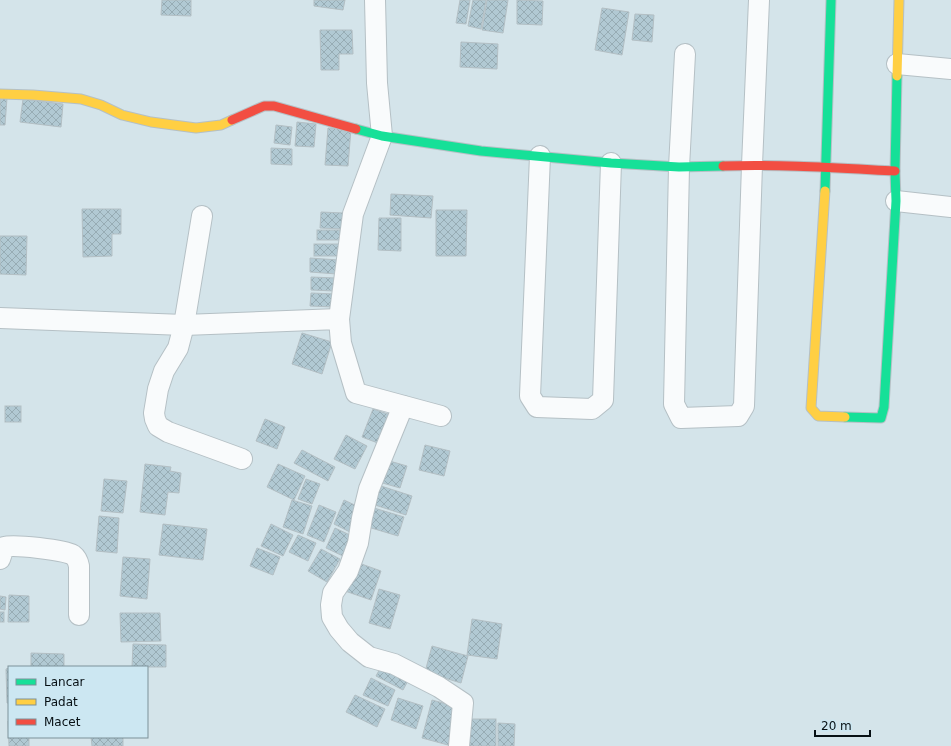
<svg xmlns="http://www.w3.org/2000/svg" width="951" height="746" viewBox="0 0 951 746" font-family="'DejaVu Sans',sans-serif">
	<defs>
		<pattern id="building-cross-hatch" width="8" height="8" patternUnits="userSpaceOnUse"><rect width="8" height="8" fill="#b1c9d3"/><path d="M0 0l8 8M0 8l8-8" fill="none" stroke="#97acb4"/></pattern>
	</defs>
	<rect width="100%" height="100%" fill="#d4e4ea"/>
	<!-- building -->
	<g fill="url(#building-cross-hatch)" stroke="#b3bfc4">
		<polygon points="162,0 191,0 191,16 161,15"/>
		<polygon points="314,0 345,0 343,10 314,6"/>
		<polygon points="460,0 470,0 466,24 456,23"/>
		<polygon points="473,0 486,0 481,29 468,26"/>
		<polygon points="487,0 508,0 503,33 482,30"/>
		<polygon points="517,0 543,1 542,25 517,24"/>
		<polygon points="602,8 629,12 622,55 595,50"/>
		<polygon points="635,14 654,15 652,42 632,40"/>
		<polygon points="320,30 352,30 353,54 339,54 339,70 321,70"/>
		<polygon points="461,42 498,44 497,69 460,67"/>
		<polygon points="0,98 7,98 5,125 0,125"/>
		<polygon points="23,99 63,104 61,127 20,122"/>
		<polygon points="297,122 316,124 314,147 295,146"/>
		<polygon points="276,125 292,127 290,145 274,143"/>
		<polygon points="328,128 351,129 348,166 325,165"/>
		<polygon points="271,148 292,149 292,165 271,164"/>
		<polygon points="391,194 433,196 431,218 390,215"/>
		<polygon points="82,209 121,209 121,234 112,234 112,256 83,257"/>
		<polygon points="436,210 467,210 466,256 436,256"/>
		<polygon points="321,212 343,213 342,229 320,228"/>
		<polygon points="379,218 401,218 401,251 378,250"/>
		<rect x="317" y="230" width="23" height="10"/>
		<polygon points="0,236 27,236 26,275 0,274"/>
		<rect x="314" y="244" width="27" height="12"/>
		<polygon points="310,258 338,260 337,274 310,272"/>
		<polygon points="311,277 336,278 335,291 311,290"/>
		<polygon points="311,293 335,294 334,307 310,306"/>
		<polygon points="302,333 332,342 322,374 292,364"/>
		<rect x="5" y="406" width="16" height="16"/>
		<polygon points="373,409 394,416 383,445 362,437"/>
		<polygon points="265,419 285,427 277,449 256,441"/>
		<polygon points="346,435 367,446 355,469 334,459"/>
		<polygon points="425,445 450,451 444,476 419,470"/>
		<polygon points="302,450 335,467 328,481 294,463"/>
		<polygon points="386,460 407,466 400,488 379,482"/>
		<polygon points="145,464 171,467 170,471 181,473 179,493 168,492 165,515 140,512"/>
		<polygon points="278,464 305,476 294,500 267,487"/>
		<polygon points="104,479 127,481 123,513 101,511"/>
		<polygon points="306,479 320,484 312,504 298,499"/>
		<polygon points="378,485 412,496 406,515 372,504"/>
		<polygon points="292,500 312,506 303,534 283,527"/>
		<polygon points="344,500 361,508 350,532 334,524"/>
		<polygon points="319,505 336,512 324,542 307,535"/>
		<polygon points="374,508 404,517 398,536 368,527"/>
		<polygon points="99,516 119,518 117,553 96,551"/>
		<polygon points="163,524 207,529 203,560 159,555"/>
		<polygon points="271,524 293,535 283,556 261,546"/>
		<polygon points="335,528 352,536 343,556 326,548"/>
		<polygon points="298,535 316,543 308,561 289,552"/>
		<polygon points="257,548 280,557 273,575 250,566"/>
		<polygon points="321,549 340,559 327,582 308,571"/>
		<polygon points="123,557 150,559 147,599 120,596"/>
		<polygon points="356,562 381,571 371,600 345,591"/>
		<polygon points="379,589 400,595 390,629 369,623"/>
		<polygon points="9,595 29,596 29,622 8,622"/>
		<polygon points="0,596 6,597 5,610 0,609"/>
		<rect x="0" y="612" width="4" height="10"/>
		<polygon points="120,613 160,613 161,641 121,642"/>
		<polygon points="472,619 502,624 497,659 467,655"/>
		<polygon points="133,644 166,645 166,667 132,667"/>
		<polygon points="432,646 468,656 461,683 425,672"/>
		<polygon points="31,653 64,654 64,667 31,667"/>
		<polygon points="383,663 410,677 403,690 376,676"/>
		<polygon points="9,668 9,703 7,703 6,669"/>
		<polygon points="371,678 395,690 388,706 363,695"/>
		<polygon points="355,695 385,709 377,727 346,712"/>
		<polygon points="398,698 423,706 416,729 391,720"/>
		<polygon points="432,700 458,707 448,745 422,738"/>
		<rect x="469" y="719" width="27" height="27"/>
		<polygon points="8,721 9,721 9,737 29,737 29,746 9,746"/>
		<polygon points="498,723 515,724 514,746 498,746"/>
		<polygon points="91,737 123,737 123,746 92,746"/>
	</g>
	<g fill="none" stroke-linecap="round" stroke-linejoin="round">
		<!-- street casing -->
		<g stroke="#b5c0c5" stroke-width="22">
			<g id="street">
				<polyline points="685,54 679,167 674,404 681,418 738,416 744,406 752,165 759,0"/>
				<polyline points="897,64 951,69"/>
				<polyline points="540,156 530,396 537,407 592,409 603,400 611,163"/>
				<polyline points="896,201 951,207"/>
				<polyline points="202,216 184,325 178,348 164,371 158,389 154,413 155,419 158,426 168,432 242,459"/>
				<polyline points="0,318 184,325 339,319 341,343 356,393 441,416"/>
				<polyline points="339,319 353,214 382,136 377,83 375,0"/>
				<polyline points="403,406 369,489 362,518 358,543 348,571 333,593 331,605 332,617 339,629 350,642 369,657 394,664 439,687 463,703 459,746"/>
				<path d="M0,559l4,-12c10,-3 60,3 69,8 4,3 5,6 6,11v49"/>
			</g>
		</g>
		<!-- fast casing -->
		<g stroke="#b5c0c5" stroke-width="11">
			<g id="fast">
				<polyline points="356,129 382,136 481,151 611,163 679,167 723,166"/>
				<polyline points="825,191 831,0"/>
				<polyline points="845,417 881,418 884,407 896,201 895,171 897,76"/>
			</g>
		</g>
		<!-- slow casing -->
		<g stroke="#b5c0c5" stroke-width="11">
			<g id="slow">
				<polyline points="897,76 899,0"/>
				<polyline points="0,94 33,95 81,99 101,105 122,115 151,122 196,128 221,125 232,120"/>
				<polyline points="825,191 811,408 818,416 845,417"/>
			</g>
		</g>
		<!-- jam casing -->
		<g stroke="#b5c0c5" stroke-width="11">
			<g id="jam">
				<polyline points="232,120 264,106 274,106 356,129"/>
				<path d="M723,166c58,-2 115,2 172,5"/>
			</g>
		</g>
		<!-- street -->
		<use href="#street" stroke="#f9fbfc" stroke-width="20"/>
		<!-- fast -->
		<use href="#fast" stroke="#16e098" stroke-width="9"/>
		<!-- slow -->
		<use href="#slow" stroke="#ffcf43" stroke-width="9"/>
		<!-- jam -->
		<use href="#jam" stroke="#f24e42" stroke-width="9"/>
	</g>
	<!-- legend -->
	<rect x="8" y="666" width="140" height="72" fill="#cce7f2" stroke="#7d9199"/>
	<rect x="16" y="679" width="20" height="6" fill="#16e098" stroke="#7d9199"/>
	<text x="44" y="686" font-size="12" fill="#071014">Lancar</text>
	<rect x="16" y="699" width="20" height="6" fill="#ffcf43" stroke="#7d9199"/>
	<text x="44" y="706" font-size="12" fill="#071014">Padat</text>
	<rect x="16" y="719" width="20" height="6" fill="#f24e42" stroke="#7d9199"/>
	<text x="44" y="726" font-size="12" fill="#071014">Macet</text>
	<!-- scale -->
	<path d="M815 730v6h55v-6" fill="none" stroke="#071014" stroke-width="2"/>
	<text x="821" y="730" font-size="12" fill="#071014" stroke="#cce7f2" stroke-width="3" paint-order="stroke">20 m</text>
</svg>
